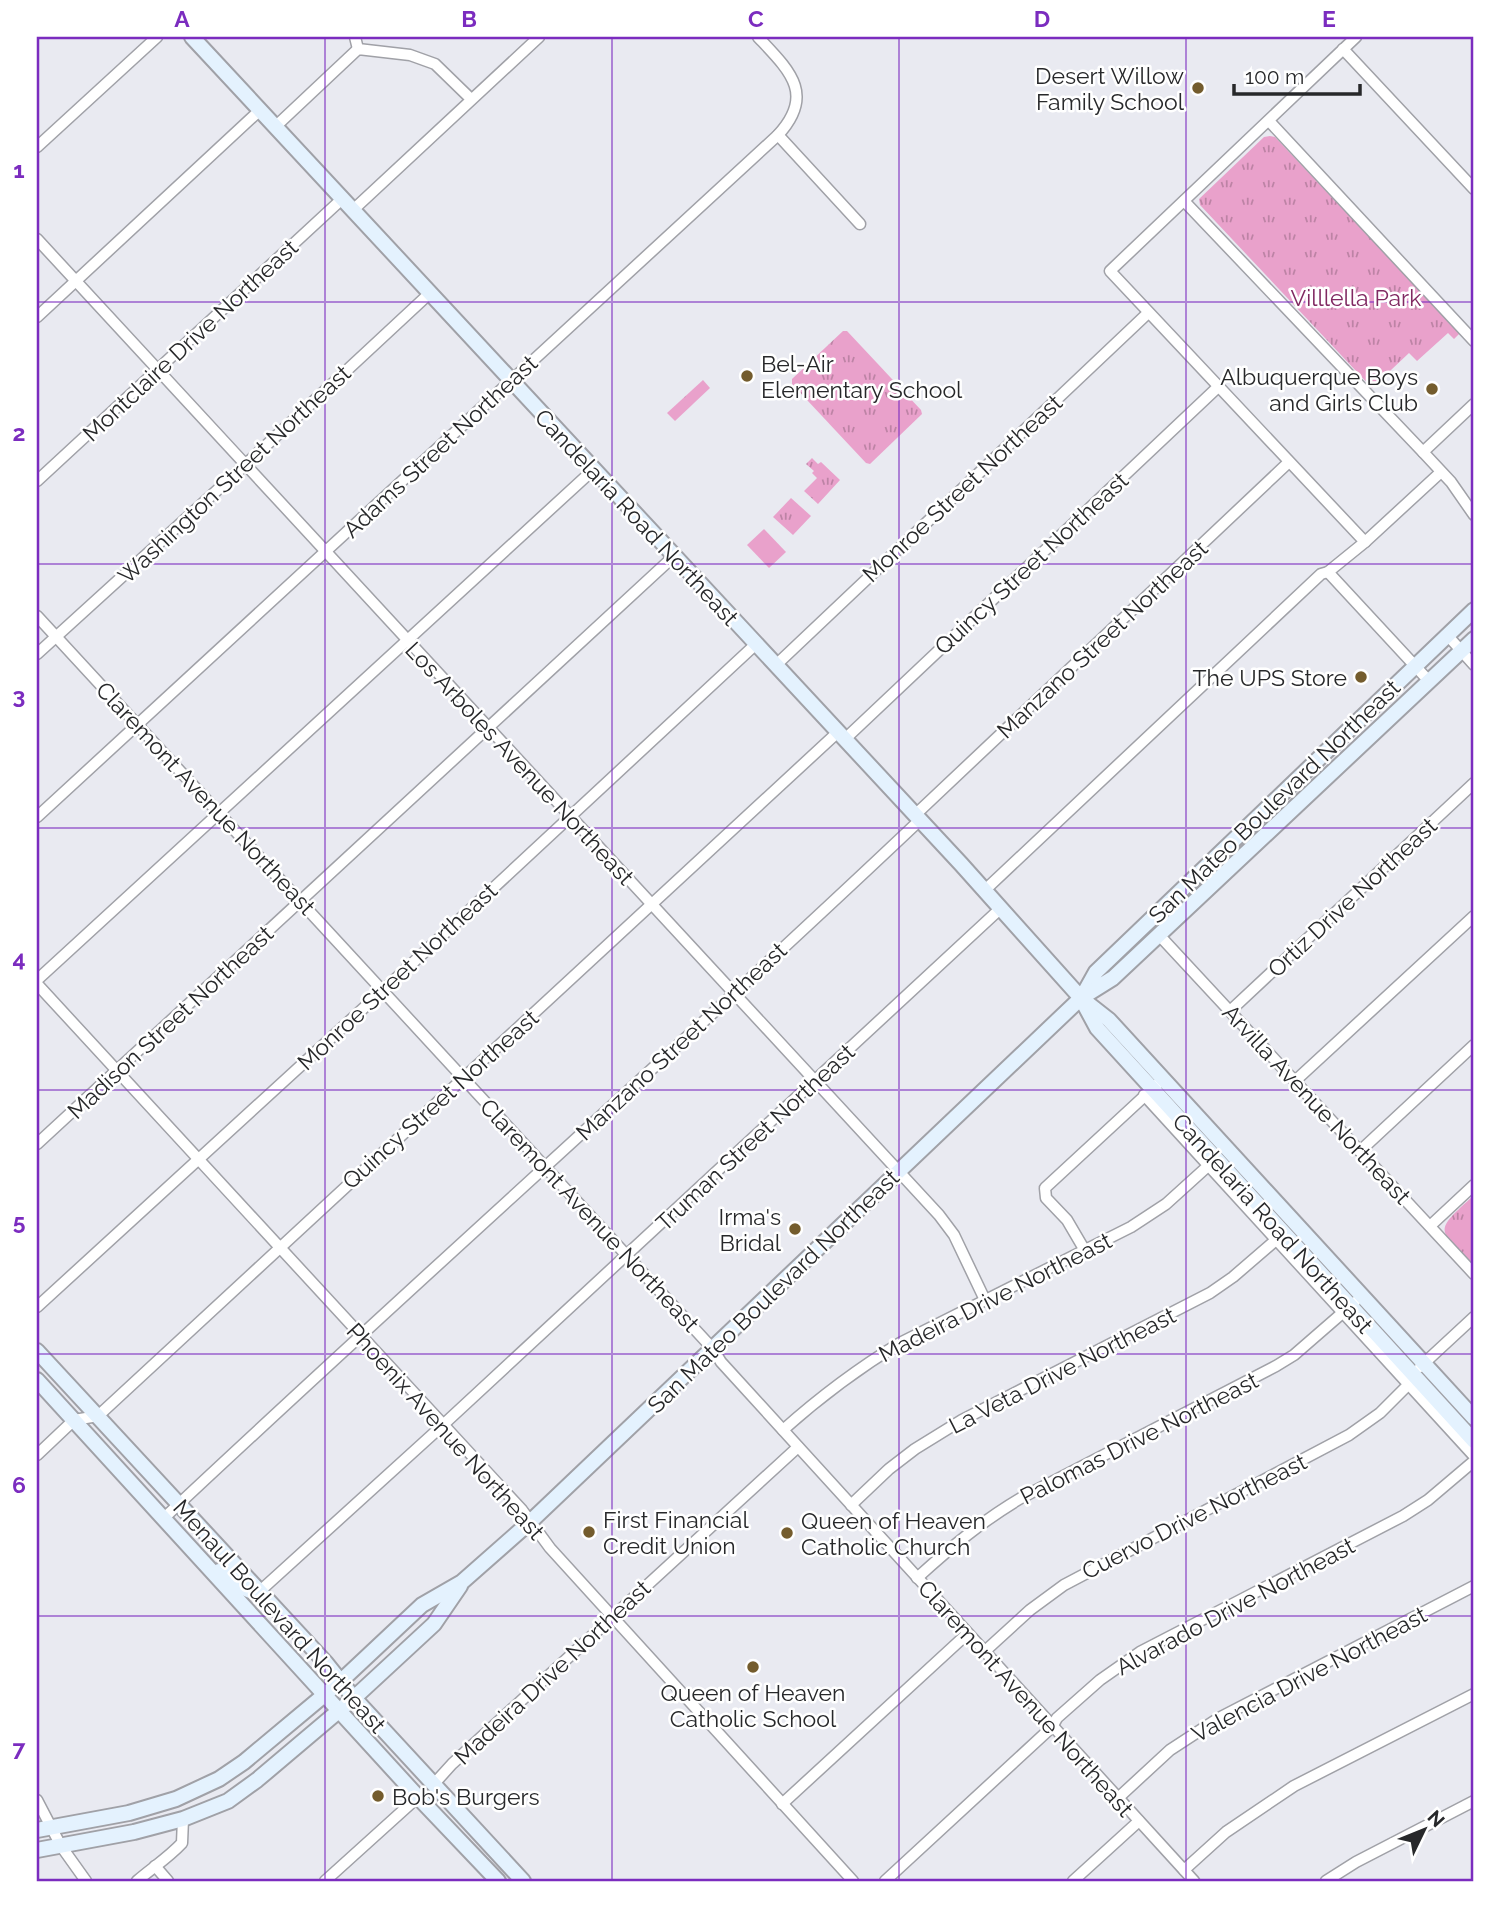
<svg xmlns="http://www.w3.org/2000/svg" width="1511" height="1918" viewBox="0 0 1511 1918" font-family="Raleway,sans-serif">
	<defs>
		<pattern id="park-tufts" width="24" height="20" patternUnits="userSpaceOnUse" patternTransform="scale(1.75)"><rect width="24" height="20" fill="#e9a1cb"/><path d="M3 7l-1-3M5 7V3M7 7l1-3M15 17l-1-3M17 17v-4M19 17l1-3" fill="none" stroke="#bd83a5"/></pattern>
	</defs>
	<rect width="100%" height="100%" fill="#e9eaf1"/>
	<!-- green -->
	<polygon fill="#e9a1cb" points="764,529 786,552 769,568 747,545"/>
	<!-- park -->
	<g fill="url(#park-tufts)">
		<polygon points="1270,136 1275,137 1460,333 1454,339 1448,333 1417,361 1409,353 1372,388 1200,205 1199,199 1264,137"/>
		<polygon points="843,331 847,331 921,410 922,414 870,464 866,463 792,384 792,379"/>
		<polygon points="703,380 710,388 675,421 667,413"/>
		<polygon points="812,458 818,464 821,462 840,480 818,504 804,491 817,478 812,473 814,471 806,464"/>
		<polygon points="791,498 811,516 793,535 773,517"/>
		<path d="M1474,1195v71c-37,-39 -41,-33 0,-71z"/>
	</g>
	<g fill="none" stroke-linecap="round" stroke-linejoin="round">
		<!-- street casing -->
		<g stroke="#a0a1a7" stroke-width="13">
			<g id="street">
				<polyline points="355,37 358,49"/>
				<polyline points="1356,37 1110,271 1365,542"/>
				<polyline points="1343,49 1474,189"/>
				<polyline points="1269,121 1474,341"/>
				<polyline points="275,127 358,49 410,55 435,64 471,99"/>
				<polyline points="778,135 860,224"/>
				<polyline points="37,147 157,37"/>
				<polyline points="1184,201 1423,452 1451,482 1474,515"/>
				<polyline points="353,210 539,37"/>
				<polyline points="37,239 939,1215 954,1235 985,1300"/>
				<polyline points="37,317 260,110"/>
				<polyline points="1423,452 1474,404"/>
				<polyline points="37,481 342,199"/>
				<polyline points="1328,572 1429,681"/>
				<polyline points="37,616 713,1349 721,1362 1194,1881"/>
				<polyline points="1448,636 1474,665"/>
				<polyline points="37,654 246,464 430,293"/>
				<polyline points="776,665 1148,313"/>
				<polyline points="845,739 1218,387"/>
				<polyline points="915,815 1289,462"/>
				<path d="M37,817l741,-682c38,-41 11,-65 -20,-98"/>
				<polyline points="985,890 1321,574 1328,572 1365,542 1441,472"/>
				<polyline points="1159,935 1474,1274"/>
				<polyline points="37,980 593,470"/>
				<polyline points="37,984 522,1510 550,1548 853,1881"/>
				<polyline points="1230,1011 1474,783"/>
				<polyline points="1295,1081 1474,916"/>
				<polyline points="1144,1095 1474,1456"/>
				<polyline points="37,1144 673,557"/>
				<polyline points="1360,1151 1474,1045"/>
				<polyline points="1430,1226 1474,1185"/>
				<polyline points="1084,1249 1067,1220 1046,1198 1045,1188 1163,1079"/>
				<polyline points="37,1307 390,984 756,644"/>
				<polyline points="1420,1367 1474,1317"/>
				<path d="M783,1430c37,-33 74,-61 117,-87l231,-116 35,-23 42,-38"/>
				<polyline points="37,1455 74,1420 98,1416 838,732"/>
				<polyline points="851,1505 889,1469 915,1449 962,1420 1210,1293 1233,1277 1276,1240"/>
				<path d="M164,1518c250,-235 507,-462 756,-698"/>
				<path d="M917,1578c33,-30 65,-57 104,-80l255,-132 18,-11 61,-53"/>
				<polyline points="260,1591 444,1424 1001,908"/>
				<polyline points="984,1652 1030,1610 1064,1585 1349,1435 1380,1413 1408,1385"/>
				<polyline points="433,1785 452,1764 798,1447"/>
				<polyline points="1118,1798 1170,1750 1219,1718 1474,1586"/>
				<polyline points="37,1800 61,1846 86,1881"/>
				<polyline points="782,1804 967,1634"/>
				<polyline points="155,1866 168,1881"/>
				<polyline points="1184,1870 1226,1832 1294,1786 1474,1694"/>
				<path d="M137,1881c15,-13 31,-23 45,-38l1,-24"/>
				<polyline points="325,1881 418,1797"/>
				<polyline points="885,1881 1052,1727 1057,1718 1100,1680 1140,1652 1403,1516 1428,1500 1474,1461"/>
				<polyline points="1073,1881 1139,1821"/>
				<polyline points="1326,1881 1356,1862 1474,1801"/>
			</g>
		</g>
		<!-- secondary casing -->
		<g stroke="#a0a1a7" stroke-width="18">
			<g id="secondary">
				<polyline points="192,37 961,864 1081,998 1109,1020 1474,1418"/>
				<polyline points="1082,997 1096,972 1474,610"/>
				<polyline points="1083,1002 1097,1028 1474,1441"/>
				<polyline points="37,1351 326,1663 354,1698 523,1881"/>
				<polyline points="37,1380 418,1797 498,1881"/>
				<path d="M219,1571c15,5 23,22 39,21"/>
				<polyline points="37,1830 129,1813 176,1799 219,1779 244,1762 341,1681 422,1605 462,1582 530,1522 1081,998 1113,978 1474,639"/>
				<polyline points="37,1850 134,1832 183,1819 228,1801 257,1780 354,1698 434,1624 460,1586"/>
			</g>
		</g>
		<!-- street -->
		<use href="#street" stroke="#fff" stroke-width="10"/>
		<!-- secondary -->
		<use href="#secondary" stroke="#e4f2fe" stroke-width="14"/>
	</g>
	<!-- grid -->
	<path fill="none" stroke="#7b2cbf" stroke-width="2" stroke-opacity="0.55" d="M325,37v1844M612,37v1844M899,37v1844M1186,37v1844M37,302h1437M37,564h1437M37,828h1437M37,1090h1437M37,1354h1437M37,1616h1437"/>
	<!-- markers -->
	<g fill="#745c2d" stroke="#fff" stroke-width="2.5">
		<circle cx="1198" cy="88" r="7"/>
		<circle cx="747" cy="376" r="7"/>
		<circle cx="1432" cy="389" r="7"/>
		<circle cx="1361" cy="677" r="7"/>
		<circle cx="795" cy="1229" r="7"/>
		<circle cx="589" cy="1532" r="7"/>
		<circle cx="787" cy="1533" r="7"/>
		<circle cx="753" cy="1667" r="7"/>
		<circle cx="378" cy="1796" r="7"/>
	</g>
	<g text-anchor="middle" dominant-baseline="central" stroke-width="5" stroke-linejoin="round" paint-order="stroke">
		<!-- poi labels -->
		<g font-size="23" fill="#27282a" stroke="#fff" text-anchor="end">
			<text x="1184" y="75">Desert Willow<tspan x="1184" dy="26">Family School</tspan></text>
			<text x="761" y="363" text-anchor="start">Bel-Air<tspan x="761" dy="26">Elementary School</tspan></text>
			<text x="1418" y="376">Albuquerque Boys<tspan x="1418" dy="26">and Girls Club</tspan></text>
			<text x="1347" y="677">The UPS Store</text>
			<text x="781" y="1216">Irma's<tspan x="781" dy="26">Bridal</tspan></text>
			<text x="603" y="1519" text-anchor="start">First Financial<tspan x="603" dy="26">Credit Union</tspan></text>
			<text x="801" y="1520" text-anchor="start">Queen of Heaven<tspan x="801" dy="26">Catholic Church</tspan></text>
			<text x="753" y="1692" text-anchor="middle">Queen of Heaven<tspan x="753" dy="26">Catholic School</tspan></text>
			<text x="392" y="1796" text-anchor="start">Bob's Burgers</text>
		</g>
		<!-- park labels -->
		<g font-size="23" fill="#802962" stroke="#fff">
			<text x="1356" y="297">Villlella Park</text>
		</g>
		<!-- street labels -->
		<g font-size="23" fill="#27282a" stroke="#fff">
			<text transform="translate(190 340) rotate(-43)">Montclaire Drive Northeast</text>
			<text transform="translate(440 446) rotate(-43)">Adams Street Northeast</text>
			<text transform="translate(234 474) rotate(-43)">Washington Street Northeast</text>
			<text transform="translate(962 488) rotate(-43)">Monroe Street Northeast</text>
			<text transform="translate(637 517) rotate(47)">Candelaria Road Northeast</text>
			<text transform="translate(1031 563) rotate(-43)">Quincy Street Northeast</text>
			<text transform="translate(1102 639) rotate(-43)">Manzano Street Northeast</text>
			<text transform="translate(520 763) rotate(47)">Los Arboles Avenue Northeast</text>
			<text transform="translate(206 798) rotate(47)">Claremont Avenue Northeast</text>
			<text transform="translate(1274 801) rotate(-44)">San Mateo Boulevard Northeast</text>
			<text transform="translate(1352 897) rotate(-43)">Ortiz Drive Northeast</text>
			<text transform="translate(397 976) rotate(-43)">Monroe Street Northeast</text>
			<text transform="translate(170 1022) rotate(-43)">Madison Street Northeast</text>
			<text transform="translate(681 1041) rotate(-43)">Manzano Street Northeast</text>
			<text transform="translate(440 1099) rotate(-42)">Quincy Street Northeast</text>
			<text transform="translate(1317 1104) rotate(47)">Arvilla Avenue Northeast</text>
			<text transform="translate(755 1137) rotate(-43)">Truman Street Northeast</text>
			<text transform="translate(590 1215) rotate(47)">Claremont Avenue Northeast</text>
			<text transform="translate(1273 1223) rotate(48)">Candelaria Road Northeast</text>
			<text transform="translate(773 1291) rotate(-44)">San Mateo Boulevard Northeast</text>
			<text transform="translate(995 1297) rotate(-27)">Madeira Drive Northeast</text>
			<text transform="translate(1062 1370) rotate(-27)">La Veta Drive Northeast</text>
			<text transform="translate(446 1431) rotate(48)">Phoenix Avenue Northeast</text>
			<text transform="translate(1139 1438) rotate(-27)">Palomas Drive Northeast</text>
			<text transform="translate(1194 1516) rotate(-27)">Cuervo Drive Northeast</text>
			<text transform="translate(1235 1606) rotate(-28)">Alvarado Drive Northeast</text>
			<text transform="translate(280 1616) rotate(48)">Menaul Boulevard Northeast</text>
			<text transform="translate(552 1672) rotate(-43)">Madeira Drive Northeast</text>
			<text transform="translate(1309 1674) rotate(-28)">Valencia Drive Northeast</text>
			<text transform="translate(1026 1698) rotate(48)">Claremont Avenue Northeast</text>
		</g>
	</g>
	<!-- border -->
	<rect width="1511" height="1918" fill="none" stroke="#ffffff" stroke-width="77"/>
	<!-- north arrow -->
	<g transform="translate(1424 1830) rotate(47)" stroke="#ffffff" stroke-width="5" paint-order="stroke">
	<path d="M0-5L12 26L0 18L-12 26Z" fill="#27282a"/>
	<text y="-10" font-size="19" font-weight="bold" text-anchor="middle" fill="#27282a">N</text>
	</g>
	<!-- scale -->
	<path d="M1234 84v10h126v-10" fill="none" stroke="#27282a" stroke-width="3.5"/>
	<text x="1245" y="84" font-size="21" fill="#27282a" stroke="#ffffff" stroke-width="5" paint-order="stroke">100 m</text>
	<rect x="38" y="38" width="1434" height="1842" fill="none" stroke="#7b2cbf" stroke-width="2.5"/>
	<g font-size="23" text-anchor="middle" font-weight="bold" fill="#7b2cbf">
		<text x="182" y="27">A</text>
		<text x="469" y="27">B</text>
		<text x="756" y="27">C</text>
		<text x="1042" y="27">D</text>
		<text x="1329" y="27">E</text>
		<text x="19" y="178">1</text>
		<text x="19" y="441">2</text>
		<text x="19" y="704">3</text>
		<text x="19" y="967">4</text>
		<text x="19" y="1230">5</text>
		<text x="19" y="1493">6</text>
		<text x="19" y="1756">7</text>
	</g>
</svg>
